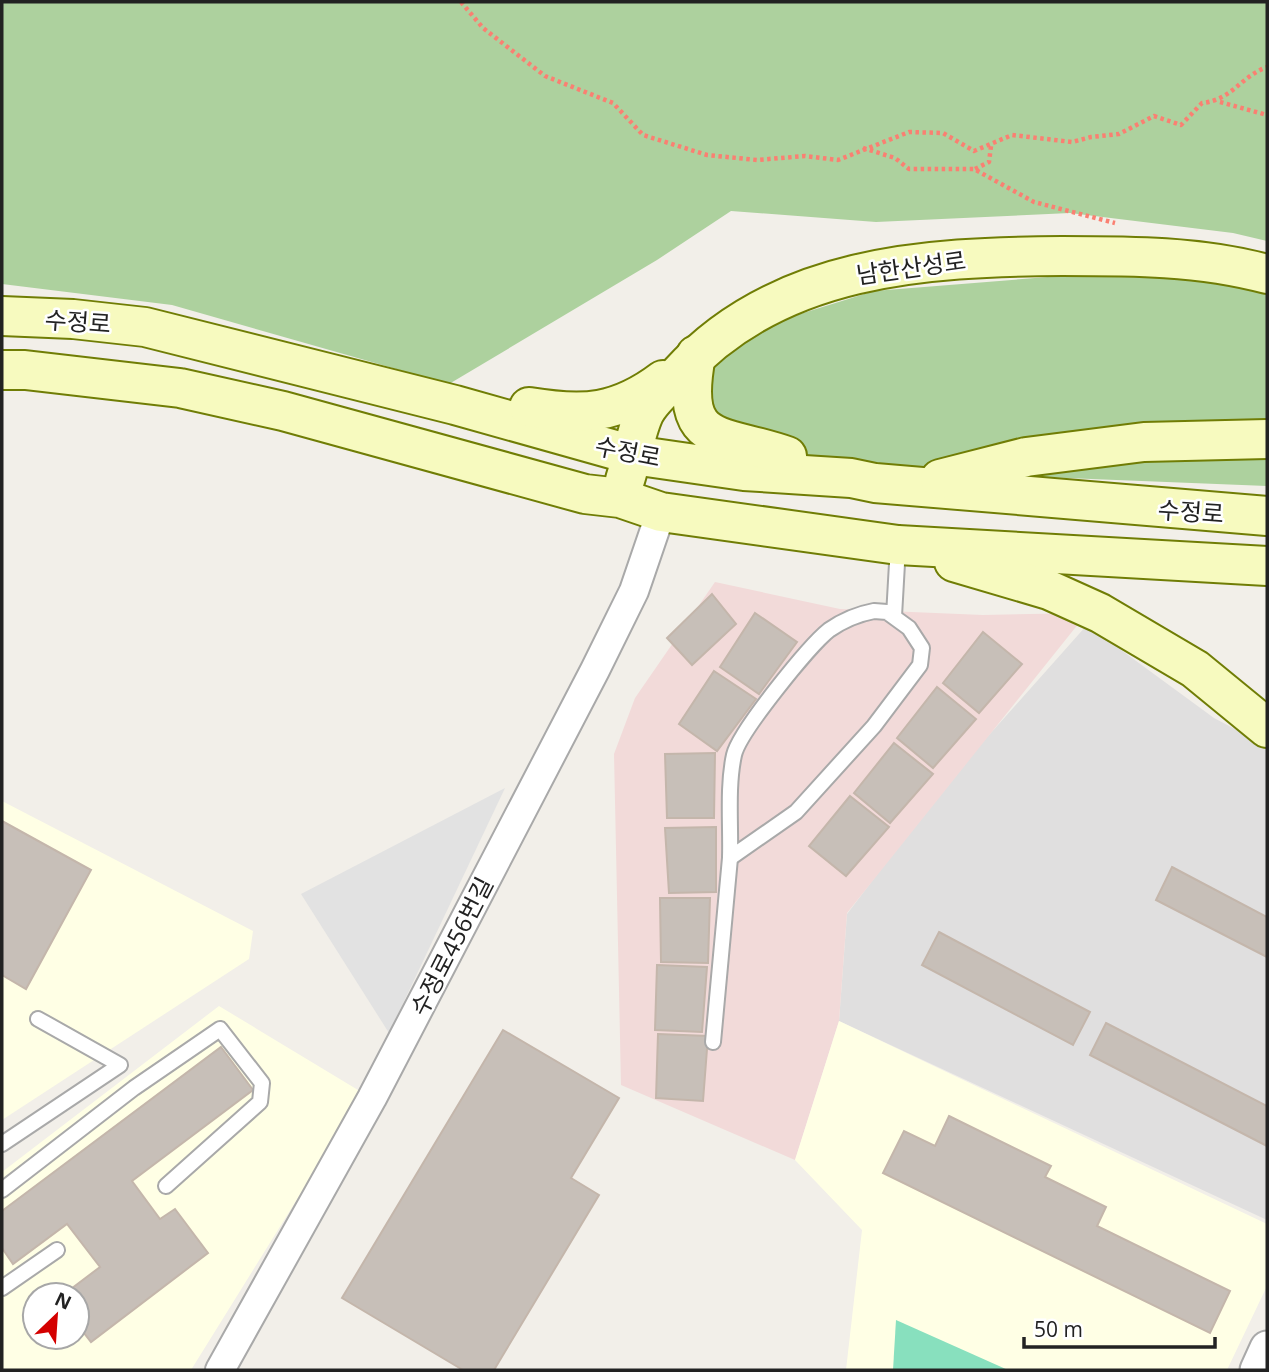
<svg xmlns="http://www.w3.org/2000/svg" width="1269" height="1372" viewBox="0 0 1269 1372" font-family="'Open Sans','Noto Sans KR',sans-serif">
	<rect width="100%" height="100%" fill="#f2efe9"/>
	<!-- residential -->
	<polygon fill="#e0dfdf" points="1087,625 1214,718 1267,746 1267,1220 839,1021 847,914 948,781"/>
	<!-- commercial -->
	<polygon fill="#f2dad9" points="715,582 840,609 983,615 1087,613 847,913 839,1021 795,1160 621,1085 614,754 635,698"/>
	<!-- education -->
	<g fill="#ffffe5" fill-rule="evenodd">
		<polygon points="2,801 253,931 249,959 2,1120"/>
		<path d="M219,1006l144,87 -172,277h-189v-198zM35,1295h42v42h-42z"/>
		<polygon points="839,1021 1267,1224 1267,1286 1227,1370 846,1370 862,1230 795,1160"/>
	</g>
	<!-- forest -->
	<g fill="#add19e">
		<polygon points="2,2 1267,2 1267,241 1233,233 1070,213 876,222 731,211 657,260 449,384 172,305 2,284"/>
		<polygon points="1110,272 1227,277 1267,293 1267,486 867,470 728,445 693,410 718,354 784,319 874,291"/>
	</g>
	<!-- pitch -->
	<polygon fill="#88e0be" points="896,1320 1008,1370 893,1370"/>
	<!-- parking -->
	<polygon fill="#e2e2e2" points="505,788 389,1033 301,894"/>
	<!-- building -->
	<g fill="#c7bfb8" stroke="#c4b6ab" stroke-width="2">
		<polygon points="712,594 736,624 692,665 667,638"/>
		<polygon points="755,613 797,642 759,694 720,667"/>
		<polygon points="983,632 1022,664 979,713 943,683"/>
		<polygon points="714,671 756,699 717,751 679,724"/>
		<polygon points="937,687 976,719 933,768 897,738"/>
		<polygon points="894,743 933,774 890,823 854,793"/>
		<polygon points="715,753 714,818 667,818 665,754"/>
		<polygon points="850,796 889,827 846,876 809,846"/>
		<polygon points="2,821 91,870 26,989 2,975"/>
		<polygon points="716,827 716,892 669,893 665,828"/>
		<polygon points="1172,867 1267,917 1267,957 1156,900"/>
		<polygon points="660,898 710,898 708,963 661,962"/>
		<polygon points="939,932 1090,1012 1073,1045 922,965"/>
		<polygon points="657,965 707,967 702,1032 655,1030"/>
		<polygon points="1106,1023 1267,1106 1267,1146 1090,1055"/>
		<polygon points="503,1030 619,1098 571,1178 599,1195 494,1370 463,1370 342,1298"/>
		<polygon points="658,1034 708,1036 703,1101 656,1098"/>
		<polygon points="221,1047 253,1090 132,1181 160,1219 175,1209 208,1253 91,1342 77,1324 77,1295 63,1295 100,1267 67,1224 13,1264 2,1248 2,1211"/>
		<polygon points="949,1116 1051,1166 1045,1177 1106,1207 1097,1226 1230,1291 1210,1333 883,1173 904,1131 935,1146"/>
	</g>
	<g fill="none" stroke-linecap="round" stroke-linejoin="round">
		<!-- service casing -->
		<g stroke="#a9a9a9" stroke-width="18">
			<g id="service">
				<path d="M874,611l13,1 22,16 13,20 -2,17 -46,61 -78,86 -66,46c1,-33 -3,-71 4,-103 5,-23 75,-109 95,-125 13,-9 29,-16 45,-19z"/>
				<polyline points="894,616 898,546"/>
				<polyline points="713,1042 730,858"/>
				<polyline points="2,1144 120,1065 38,1019"/>
				<polyline points="2,1190 134,1088 220,1029 262,1083 260,1102 166,1186"/>
				<polyline points="2,1288 57,1250"/>
			</g>
		</g>
		<!-- minor casing -->
		<g stroke="#a9a9a9" stroke-width="32">
			<polyline id="minor" points="220,1370 372,1098 595,670 634,591 661,512"/>
		</g>
		<!-- tertiary casing -->
		<g stroke="#a9a9a9" stroke-width="37">
			<polyline id="tertiary" points="1257,1370 1267,1348"/>
		</g>
		<!-- secondary casing -->
		<g stroke="#707d05" stroke-width="42">
			<g id="secondary">
				<polyline points="2,316 73,319 145,327 455,405 633,455 744,471 851,478 875,483 1267,516"/>
				<path d="M696,355c-17,93 22,77 91,101"/>
				<polyline points="2,370 25,370 180,388 283,411 585,494 620,498 661,512 898,545 1267,566"/>
				<path d="M529,407c55,9 89,7 134,-27"/>
				<polyline points="940,479 1026,457 1144,442 1267,439"/>
				<path d="M625,480c7,-21 10,-46 19,-66 7,-15 24,-28 35,-40 98,-109 246,-117 383,-118 69,0 138,0 205,18"/>
				<polyline points="954,562 1049,590 1100,613 1195,669 1267,728"/>
			</g>
		</g>
		<!-- path -->
		<g stroke="#fa8072" stroke-width="4.5" stroke-dasharray="3.5 3.5" stroke-linecap="butt">
			<path d="M461,2l22,26 62,48 68,27 30,32 64,20 50,5 48,-4 33,4 71,-28 34,1 31,18 38,-16 60,7 19,-5 28,-3 35,-18 27,9 21,-22c30,-3 38,-26 65,-36"/>
			<polyline points="1220,102 1267,115"/>
			<polyline points="863,148 895,158 909,169 974,169 1034,202 1115,223"/>
			<polyline points="975,169 989,162 991,146"/>
		</g>
		<!-- service -->
		<use href="#service" stroke="#fff" stroke-width="14"/>
		<!-- minor -->
		<use href="#minor" stroke="#fff" stroke-width="28"/>
		<!-- tertiary -->
		<use href="#tertiary" stroke="#fff" stroke-width="33"/>
		<!-- secondary -->
		<use href="#secondary" stroke="#f7fabf" stroke-width="38"/>
	</g>
	<g text-anchor="middle" dominant-baseline="central" stroke-width="5" stroke-linejoin="round" paint-order="stroke">
		<!-- street labels -->
		<g font-size="24" fill="#222" stroke="#fff">
			<text transform="translate(911 267) rotate(-8)">남한산성로</text>
			<text transform="translate(78 321) rotate(4)">수정로</text>
			<text transform="translate(628 451) rotate(11)">수정로</text>
			<text transform="translate(1191 511) rotate(4)">수정로</text>
			<text transform="translate(451 946) rotate(-63)">수정로456번길</text>
		</g>
	</g>
	<!-- border -->
	<rect width="1269" height="1372" fill="none" stroke="#222222" stroke-width="7"/>
	<!-- north arrow -->
	<g transform="translate(56 1316) rotate(25)"><circle r="33" fill="#ffffff" stroke="#a7a7a7" stroke-width="2"/>
	<path d="M0-5L12 26L0 18L-12 26Z" fill="#d40000"/>
	<text y="-10" font-size="19" font-weight="bold" text-anchor="middle" fill="#222222">N</text>
	</g>
	<!-- scale -->
	<path d="M1024 1337v10h191v-10" fill="none" stroke="#222222" stroke-width="3.5"/>
	<text x="1034" y="1337" font-size="21" fill="#222222" stroke="#ffffff" stroke-width="5" paint-order="stroke">50 m</text>
</svg>
